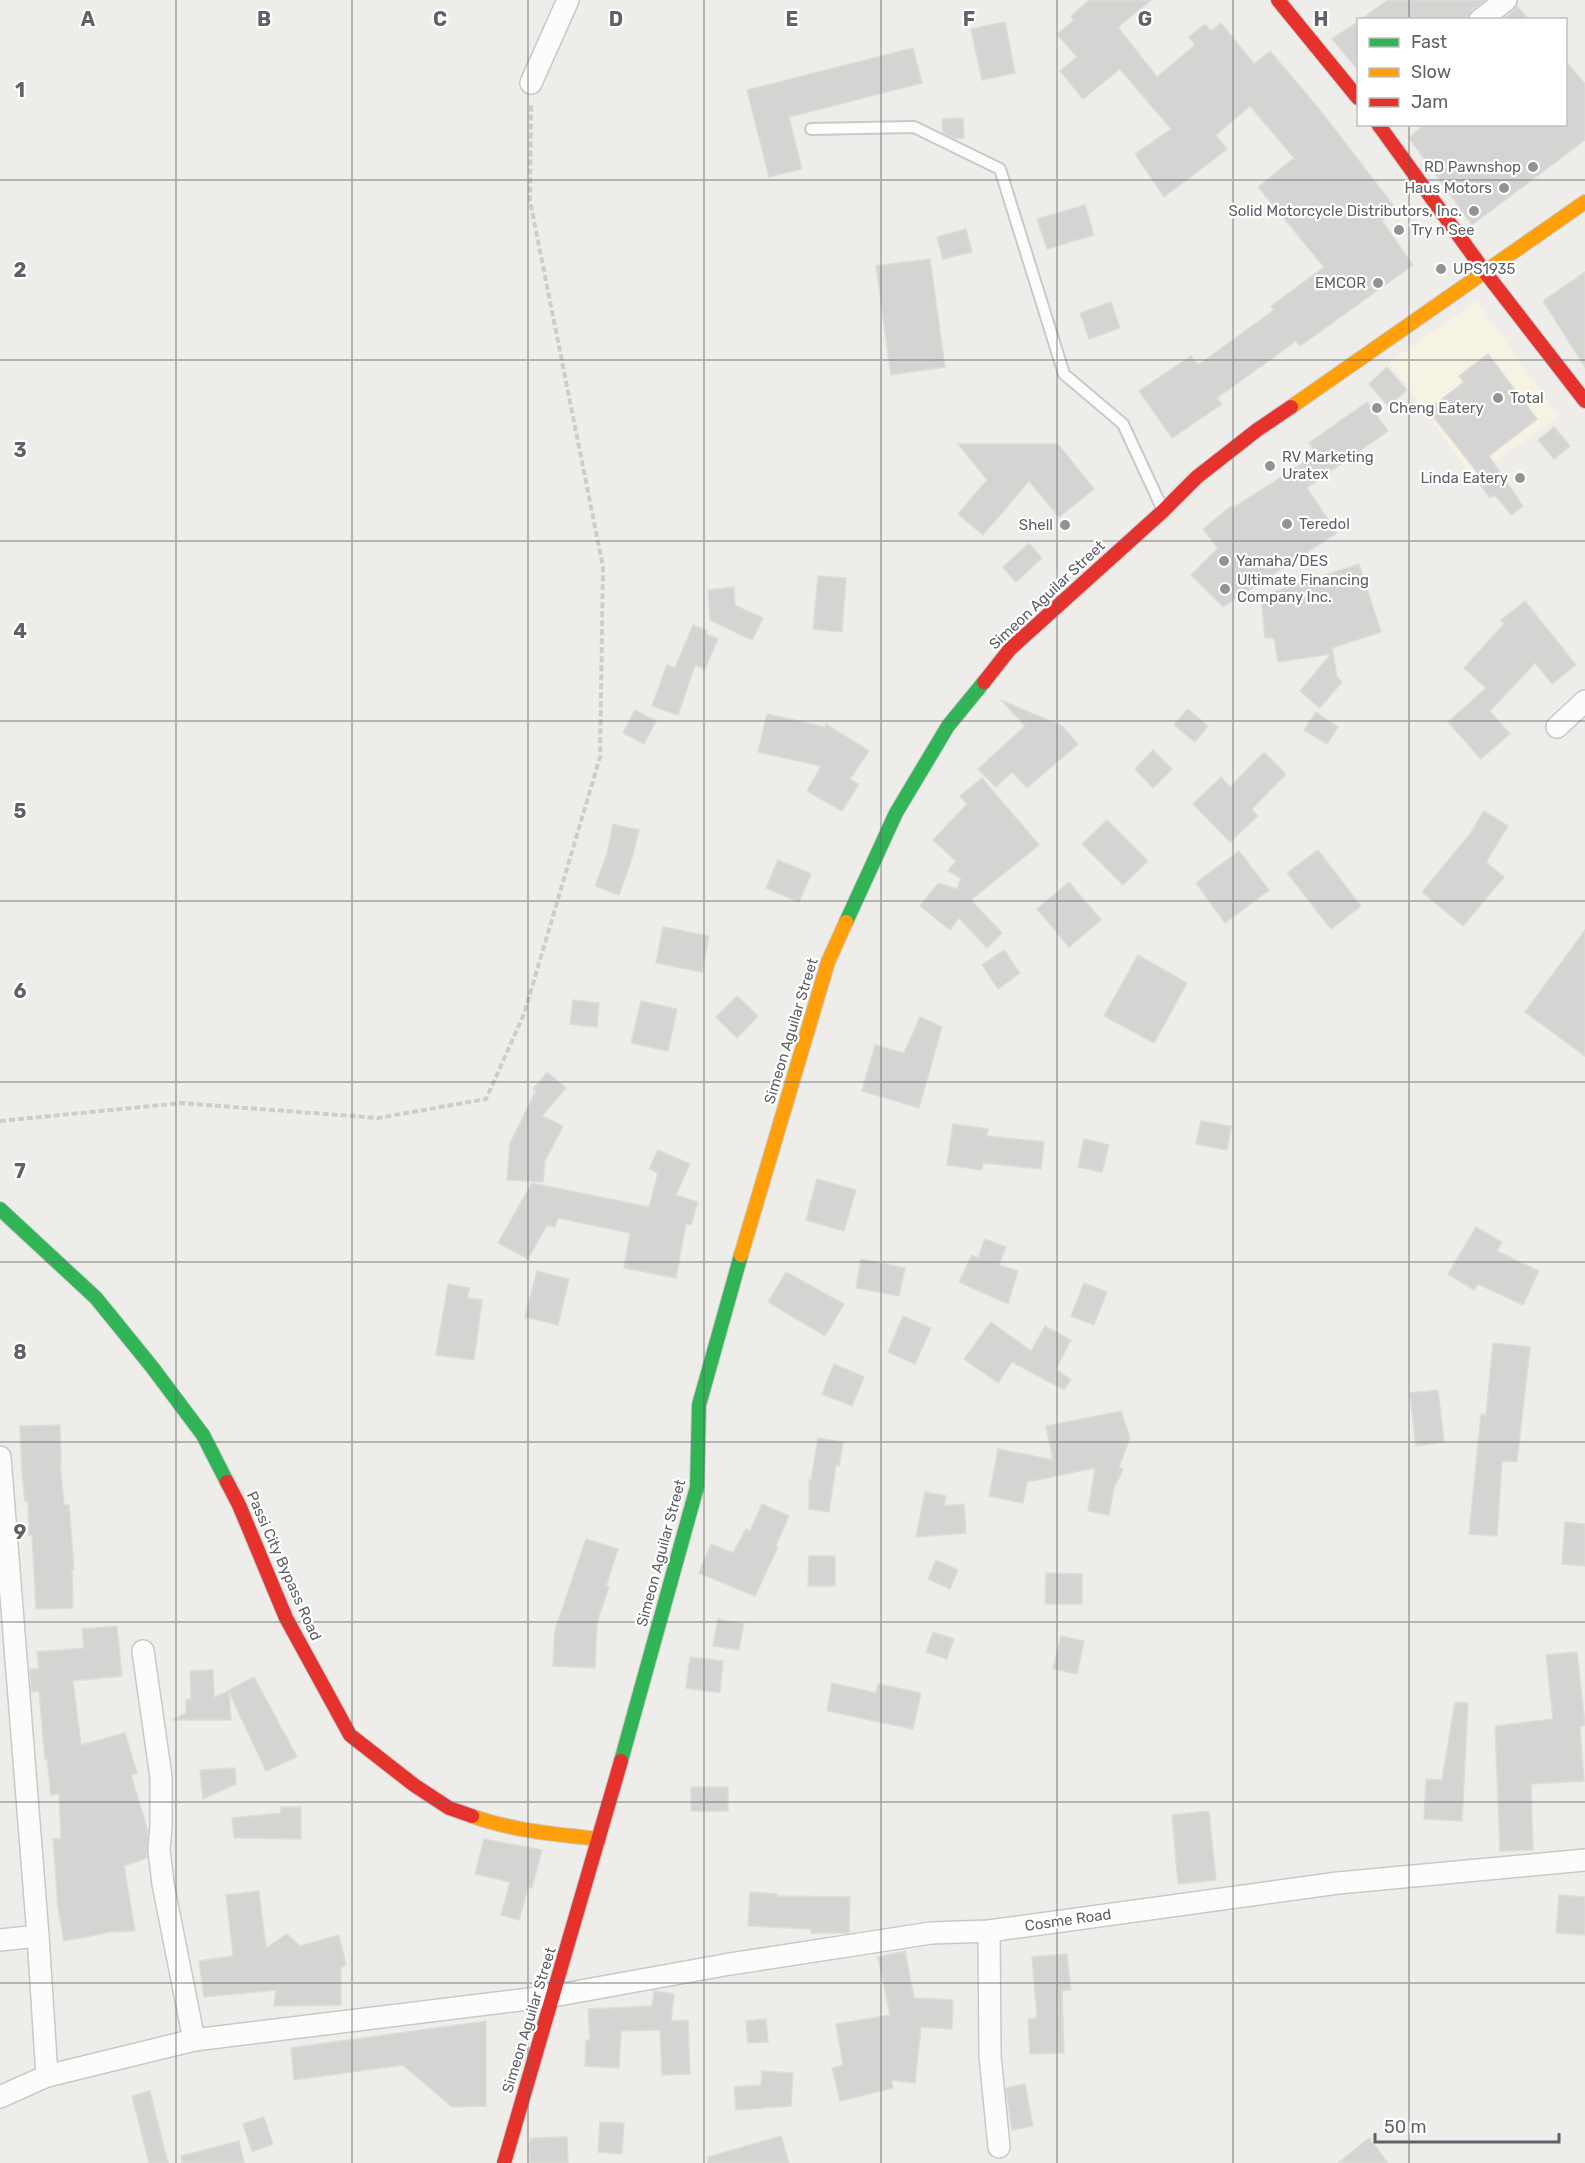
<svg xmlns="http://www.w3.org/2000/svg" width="1585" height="2163" viewBox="0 0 1585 2163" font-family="Rubik,sans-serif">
	<rect width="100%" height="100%" fill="#eeedea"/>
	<!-- commercial -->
	<polygon fill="#f6f2e4" points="1477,301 1559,416 1472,477 1390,362"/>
	<!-- building -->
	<g fill="#d5d4d3" stroke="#dedcd9" stroke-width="1.5">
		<polygon points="1089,0 1151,0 1118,27 1157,77 1195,45 1189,37 1205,24 1211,31 1221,23 1254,64 1270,51 1320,110 1397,210 1382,221 1413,265 1300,346 1296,341 1217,398 1222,404 1172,438 1139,391 1191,356 1198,365 1274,310 1271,306 1324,267 1258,187 1294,158 1250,106 1216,135 1227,149 1164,197 1135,154 1171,129 1120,69 1083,99 1060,71 1077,57 1057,34 1074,20 1071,16"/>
		<polygon points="1388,0 1485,0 1472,10 1468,20 1360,20"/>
		<polygon points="1517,6 1529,20 1502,20 1514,10"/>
		<polygon points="1359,21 1359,71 1332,39"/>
		<polygon points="1005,22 1015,73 982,80 971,29"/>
		<polygon points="913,48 922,83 789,117 802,169 769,177 747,90"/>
		<polygon points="1566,61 1585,84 1585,140 1472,225 1409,138 1424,124 1566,124"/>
		<polygon points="963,118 964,138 955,139 943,133 942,119"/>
		<polygon points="1085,205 1094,235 1047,249 1037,219"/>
		<polygon points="966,229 972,252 943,259 937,237"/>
		<polygon points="930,259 945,367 891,375 876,266"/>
		<polygon points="1585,272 1585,367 1543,301"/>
		<polygon points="1111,302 1120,328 1089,339 1080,313"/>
		<polygon points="1488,354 1537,419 1489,456 1523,506 1511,515 1495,495 1490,498 1476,479 1480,476 1428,410 1464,382 1459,376"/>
		<polygon points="1387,367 1407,390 1388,406 1369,384"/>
		<polygon points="1367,402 1388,431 1307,488 1337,533 1223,607 1191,575 1218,548 1203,529 1231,506 1233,508 1317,454 1309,443"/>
		<polygon points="1554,427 1570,446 1554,459 1538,440"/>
		<polygon points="958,444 1058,444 1094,489 1059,517 1029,481 983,535 958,514 987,480"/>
		<polygon points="1029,543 1042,558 1016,582 1003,567"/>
		<polygon points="1359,564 1381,632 1332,648 1337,677 1342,682 1320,708 1300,691 1331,654 1278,662 1274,638 1265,638 1261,596"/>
		<polygon points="818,576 846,578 842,632 813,629"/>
		<polygon points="734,587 735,605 763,618 752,640 710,620 708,590"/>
		<polygon points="1525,601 1576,665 1552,684 1535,663 1490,711 1510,734 1481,759 1448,722 1486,688 1464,668 1504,624 1501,620"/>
		<polygon points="693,625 707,631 706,634 718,639 705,669 695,665 678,715 652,706 667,665 675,668"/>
		<polygon points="1001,700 1062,726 1078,744 1027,788 1012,772 996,787 978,769 1025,726"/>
		<polygon points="1188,709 1208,726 1195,742 1174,725"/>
		<polygon points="635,710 656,721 644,744 623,733"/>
		<polygon points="1316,712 1338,727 1327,744 1304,730"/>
		<polygon points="767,714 825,727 826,724 869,751 850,779 859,784 842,811 807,791 821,766 758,752"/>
		<polygon points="1153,750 1172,769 1153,788 1135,769"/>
		<polygon points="1264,752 1286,774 1252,809 1258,816 1230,842 1193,804 1221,777 1230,787"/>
		<polygon points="982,778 1039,845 971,900 1002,933 987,948 959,918 950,930 920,906 938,883 957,889 961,878 948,871 956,861 933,840 967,804 960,796"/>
		<polygon points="1484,811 1508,826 1486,862 1504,877 1463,926 1422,892 1470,834"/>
		<polygon points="1107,820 1148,861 1123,885 1082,844"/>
		<polygon points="613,824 639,830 633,855 619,895 595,886 607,854"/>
		<polygon points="1318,850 1361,906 1331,929 1287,873"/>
		<polygon points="1239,851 1269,890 1225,923 1196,883"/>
		<polygon points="778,860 811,874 799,902 766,888"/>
		<polygon points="1069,882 1101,920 1069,947 1037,909"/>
		<polygon points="663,927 709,936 702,972 656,963"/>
		<polygon points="1585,930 1585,1056 1525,1012"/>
		<polygon points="1004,950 1020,973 998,989 982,965"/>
		<polygon points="1138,955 1187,983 1154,1043 1104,1016"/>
		<polygon points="737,996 758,1016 737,1038 716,1017"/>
		<polygon points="573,1000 599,1003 597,1027 570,1024"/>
		<polygon points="641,1001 677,1009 668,1051 631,1043"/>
		<polygon points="920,1017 942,1027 919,1108 862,1091 875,1045 904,1053"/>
		<polygon points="547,1072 566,1088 542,1116 563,1126 545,1161 543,1182 507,1180 510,1143 536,1091 533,1089"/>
		<polygon points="1201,1121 1231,1126 1227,1150 1196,1144"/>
		<polygon points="953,1124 988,1129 987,1136 1044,1142 1041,1169 983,1163 982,1170 947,1165"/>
		<polygon points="1084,1139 1109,1145 1102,1172 1078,1167"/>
		<polygon points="658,1150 690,1164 676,1195 698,1202 691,1225 686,1224 676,1278 624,1268 630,1233 558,1218 555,1227 547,1225 528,1259 498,1243 532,1183 649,1207 658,1173 649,1169"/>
		<polygon points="817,1179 856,1190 844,1231 806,1220"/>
		<polygon points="1476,1227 1502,1242 1497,1251 1539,1271 1523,1305 1478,1284 1474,1290 1448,1274"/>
		<polygon points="985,1239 1006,1247 999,1265 1018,1271 1008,1304 959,1282 972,1255 978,1258"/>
		<polygon points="861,1259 905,1268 899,1296 856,1288"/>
		<polygon points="537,1271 569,1279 558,1325 525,1317"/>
		<polygon points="786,1272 844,1304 825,1336 768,1302"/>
		<polygon points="1084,1283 1107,1292 1094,1325 1071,1316"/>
		<polygon points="448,1284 470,1288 467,1298 482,1300 474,1360 436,1355"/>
		<polygon points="903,1316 931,1328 915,1364 888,1352"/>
		<polygon points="991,1322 1031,1351 1045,1326 1071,1340 1056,1369 1071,1380 1064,1390 1012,1362 998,1383 964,1359"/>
		<polygon points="1493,1343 1530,1347 1517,1462 1502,1461 1497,1536 1469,1534 1481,1414 1486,1415"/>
		<polygon points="834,1364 864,1377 852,1406 822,1394"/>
		<polygon points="1438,1390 1444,1442 1416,1446 1410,1393"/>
		<polygon points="1121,1411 1130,1438 1119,1467 1123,1469 1114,1488 1109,1515 1088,1511 1095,1468 1027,1482 1023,1503 989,1496 998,1449 1053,1460 1046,1426"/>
		<polygon points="60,1425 61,1462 60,1462 64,1505 69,1505 74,1569 72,1569 73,1608 36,1609 32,1535 29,1535 28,1501 25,1502 22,1473 20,1426"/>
		<polygon points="818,1438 843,1442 839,1466 836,1465 829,1512 809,1509 809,1480 811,1480"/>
		<polygon points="925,1492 946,1496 944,1506 964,1504 966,1533 916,1537"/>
		<polygon points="762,1504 789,1516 776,1545 778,1547 755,1596 699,1573 711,1544 733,1553 746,1529 750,1531"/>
		<polygon points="1565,1522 1585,1524 1585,1566 1562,1564"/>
		<polygon points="586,1539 618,1549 606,1586 609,1587 597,1622 595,1668 553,1666 555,1630"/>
		<polygon points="809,1556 835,1556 835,1586 808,1586"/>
		<polygon points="936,1560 958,1570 950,1589 928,1579"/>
		<polygon points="1046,1573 1082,1574 1082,1604 1045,1604"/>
		<polygon points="718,1619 744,1624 739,1650 713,1646"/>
		<polygon points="117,1626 122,1676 73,1681 81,1745 125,1733 137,1773 131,1775 148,1831 147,1858 124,1866 135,1931 110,1932 64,1941 58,1908 53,1839 61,1839 59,1794 51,1795 47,1759 45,1759 39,1691 31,1692 30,1669 39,1669 37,1652 84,1648 82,1629"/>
		<polygon points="933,1632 954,1639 947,1659 926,1652"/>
		<polygon points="1061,1636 1084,1641 1077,1674 1053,1669"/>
		<polygon points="1577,1652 1585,1725 1580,1727 1584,1781 1531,1784 1533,1850 1500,1851 1495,1726 1553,1719 1546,1655"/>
		<polygon points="690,1657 723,1661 720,1693 686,1688"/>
		<polygon points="213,1670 214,1698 254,1677 297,1757 266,1771 229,1692 231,1720 172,1720 186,1713 186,1699 191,1699 190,1671"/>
		<polygon points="832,1683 876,1693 878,1684 921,1693 913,1729 827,1711"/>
		<polygon points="1455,1702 1468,1703 1462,1821 1424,1819 1426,1779 1442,1780"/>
		<polygon points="235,1768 236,1784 203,1799 200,1770"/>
		<rect x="691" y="1787" width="37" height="24"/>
		<polygon points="281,1807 301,1807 301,1839 234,1838 232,1818 281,1813"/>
		<polygon points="1209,1811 1216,1880 1178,1884 1172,1815"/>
		<polygon points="484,1839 542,1850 532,1888 528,1887 519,1920 501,1915 510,1882 475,1874"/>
		<polygon points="259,1891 266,1948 287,1934 300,1946 339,1935 346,1965 341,1967 341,2005 274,2006 276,1990 204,1997 199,1961 233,1956 226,1895"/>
		<polygon points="750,1892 777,1894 777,1896 850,1897 849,1933 811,1933 811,1929 748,1926"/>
		<polygon points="1559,1895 1585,1897 1585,1935 1556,1933"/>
		<polygon points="905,1951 914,1998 953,2000 952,2029 921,2027 915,2083 892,2080 893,2088 840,2101 832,2068 843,2065 836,2024 890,2015 878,1957"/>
		<polygon points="1067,1954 1071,1990 1062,1991 1064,2053 1030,2054 1028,2019 1037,2018 1032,1957"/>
		<polygon points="654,1991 674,1994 671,2021 688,2020 690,2074 662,2075 660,2030 621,2031 619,2068 585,2066 586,2040 590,2040 588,2009 652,2006"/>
		<polygon points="766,2019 768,2042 748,2043 746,2021"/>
		<polygon points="486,2021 486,2106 452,2107 403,2065 294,2080 291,2048"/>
		<polygon points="762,2071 793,2073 791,2106 736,2110 734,2087 761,2085"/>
		<polygon points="1025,2084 1033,2126 1012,2130 1006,2088"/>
		<polygon points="150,2091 168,2163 149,2163 132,2096"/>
		<polygon points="264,2117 273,2144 252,2152 243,2124"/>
		<polygon points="600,2122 624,2123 622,2154 598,2152"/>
		<polygon points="781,2136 789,2163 708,2163 708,2157"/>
		<polygon points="567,2137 568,2163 530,2163 529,2145 531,2138"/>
		<polygon points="1369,2138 1388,2163 1338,2163"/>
		<polygon points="239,2141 244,2163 182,2163 181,2156"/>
	</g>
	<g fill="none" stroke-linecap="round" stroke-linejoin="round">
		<!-- lane casing -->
		<g stroke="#c9c9c9" stroke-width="14">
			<polyline id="lane" points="811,129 914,127 1000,169 1064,374 1123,424 1162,508"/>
		</g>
		<!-- street casing -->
		<g stroke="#c9c9c9" stroke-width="24">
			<g id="street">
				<polyline points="1480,20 1506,0"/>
				<polyline points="531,83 568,0"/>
				<polyline points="1557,727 1585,701"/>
				<polyline points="0,1457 38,1936 47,2076"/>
				<polyline points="143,1651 161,1777 161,1826 159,1850 163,1884 194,2040"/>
				<polyline points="989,1931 990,2056 999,2147"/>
				<polyline points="0,1940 38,1936"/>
				<polyline points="0,2097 47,2076 194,2040 553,1996 730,1964 931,1933 989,1931 1338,1883 1585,1860"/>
			</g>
		</g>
		<!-- fast casing -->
		<g stroke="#cbcbcb" stroke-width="16">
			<g id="fast">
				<polyline points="846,922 896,813 948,726 984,682"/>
				<polyline points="0,1209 96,1298 152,1367 203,1435 227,1482"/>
				<polyline points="621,1761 697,1487 699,1405 741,1255"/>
			</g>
		</g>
		<!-- slow casing -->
		<g stroke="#cbcbcb" stroke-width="16">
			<g id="slow">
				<polyline points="1291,407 1585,202"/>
				<polyline points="741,1255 828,962 846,922"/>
				<path d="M472,1816c41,15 84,18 127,23"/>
			</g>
		</g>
		<!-- jam casing -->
		<g stroke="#cbcbcb" stroke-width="16">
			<g id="jam">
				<polyline points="1278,0 1358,98"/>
				<polyline points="1378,124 1485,272 1585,401"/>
				<polyline points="984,682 1010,649 1163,511 1197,477 1257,430 1291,407"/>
				<polyline points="227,1482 239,1505 286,1618 350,1735 414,1785 449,1808 472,1816"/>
				<polyline points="504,2163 621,1761"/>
			</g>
		</g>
		<!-- path -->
		<polyline stroke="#cacecc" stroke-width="4" stroke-dasharray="6 3" stroke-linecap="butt" points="0,1121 181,1103 378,1118 486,1099 524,1014 600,757 603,567 530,201 531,104"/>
		<!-- lane -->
		<use href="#lane" stroke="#fcfcfc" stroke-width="10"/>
		<!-- street -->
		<use href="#street" stroke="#fcfcfc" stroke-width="21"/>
		<!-- fast -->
		<use href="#fast" stroke="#30b455" stroke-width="14"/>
		<!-- slow -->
		<use href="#slow" stroke="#ff9f0a" stroke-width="14"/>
		<!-- jam -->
		<use href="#jam" stroke="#e5322d" stroke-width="14"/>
	</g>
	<!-- grid -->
	<path fill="none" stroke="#5f6367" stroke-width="1.5" stroke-opacity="0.55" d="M176,0v2163M352,0v2163M528,0v2163M704,0v2163M881,0v2163M1057,0v2163M1233,0v2163M1409,0v20M1409,124v2039M0,180h1585M0,360h1585M0,541h1585M0,721h1585M0,901h1585M0,1082h1585M0,1262h1585M0,1442h1585M0,1622h1585M0,1802h1585M0,1983h1585"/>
	<!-- markers -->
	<g fill="#919395" stroke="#fff" stroke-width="2">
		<circle cx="1533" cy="167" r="6"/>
		<circle cx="1504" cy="188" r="6"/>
		<circle cx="1474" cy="211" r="6"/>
		<circle cx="1399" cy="230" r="6"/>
		<circle cx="1441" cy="269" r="6"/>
		<circle cx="1378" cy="283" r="6"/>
		<circle cx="1498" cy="398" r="6"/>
		<circle cx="1377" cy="408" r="6"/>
		<circle cx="1270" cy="466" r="6"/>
		<circle cx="1520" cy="478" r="6"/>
		<circle cx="1287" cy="524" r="6"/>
		<circle cx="1065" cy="525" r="6"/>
		<circle cx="1224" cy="561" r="6"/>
		<circle cx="1225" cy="589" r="6"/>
	</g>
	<g text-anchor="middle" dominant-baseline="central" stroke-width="4.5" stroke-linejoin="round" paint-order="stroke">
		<!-- poi labels -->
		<g font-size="15" fill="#5f6367" stroke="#fff" text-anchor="start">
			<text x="1521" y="167" text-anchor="end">RD Pawnshop</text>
			<text x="1492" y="188" text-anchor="end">Haus Motors</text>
			<text x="1462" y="211" text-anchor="end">Solid Motorcycle Distributors, Inc.</text>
			<text x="1411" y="230">Try n See</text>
			<text x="1453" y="269">UPS1935</text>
			<text x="1366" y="283" text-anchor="end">EMCOR</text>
			<text x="1510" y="398">Total</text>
			<text x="1389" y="408">Cheng Eatery</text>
			<text x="1282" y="457">RV Marketing<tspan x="1282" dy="17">Uratex</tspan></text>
			<text x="1508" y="478" text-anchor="end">Linda Eatery</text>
			<text x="1299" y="524">Teredol</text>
			<text x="1053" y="525" text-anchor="end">Shell</text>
			<text x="1236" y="561">Yamaha/DES</text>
			<text x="1237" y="580">Ultimate Financing<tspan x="1237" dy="17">Company Inc.</tspan></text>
		</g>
		<!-- street labels -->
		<g font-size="15" fill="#5f6367" stroke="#fff">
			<text transform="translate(1047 595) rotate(-43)">Simeon Aguilar Street</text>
			<text transform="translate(791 1031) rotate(-73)">Simeon Aguilar Street</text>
			<text transform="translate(661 1553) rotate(-75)">Simeon Aguilar Street</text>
			<text transform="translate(284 1566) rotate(66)">Passi City Bypass Road</text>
			<text transform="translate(1068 1920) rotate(-8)">Cosme Road</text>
			<text transform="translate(529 2020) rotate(-73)">Simeon Aguilar Street</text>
		</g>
	</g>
	<g font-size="20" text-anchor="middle" font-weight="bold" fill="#5f6367" stroke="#fff" stroke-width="4.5" stroke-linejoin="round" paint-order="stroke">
		<text x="88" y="26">A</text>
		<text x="264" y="26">B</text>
		<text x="440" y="26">C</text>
		<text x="616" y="26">D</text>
		<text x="792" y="26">E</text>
		<text x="969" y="26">F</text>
		<text x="1145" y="26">G</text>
		<text x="1321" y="26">H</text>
		<text x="20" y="97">1</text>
		<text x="20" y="277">2</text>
		<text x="20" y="457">3</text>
		<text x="20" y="638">4</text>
		<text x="20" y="818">5</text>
		<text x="20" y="998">6</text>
		<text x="20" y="1178">7</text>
		<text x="20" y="1359">8</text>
		<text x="20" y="1539">9</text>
	</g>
	<!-- legend -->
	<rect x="1357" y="18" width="210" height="108" fill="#ffffff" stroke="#bfc1c2" stroke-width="1.5"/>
	<rect x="1369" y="38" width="30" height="9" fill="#30b455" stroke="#bfc1c2" stroke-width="1.5"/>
	<text x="1411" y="48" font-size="18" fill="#5f6367">Fast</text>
	<rect x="1369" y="68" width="30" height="9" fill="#ff9f0a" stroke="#bfc1c2" stroke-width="1.5"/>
	<text x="1411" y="78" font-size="18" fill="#5f6367">Slow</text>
	<rect x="1369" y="98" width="30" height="9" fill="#e5322d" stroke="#bfc1c2" stroke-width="1.5"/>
	<text x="1411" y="108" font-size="18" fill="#5f6367">Jam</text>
	<!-- scale -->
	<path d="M1375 2133v9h184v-9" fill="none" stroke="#5f6367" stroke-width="3"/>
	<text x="1384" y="2133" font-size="18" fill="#5f6367" stroke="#ffffff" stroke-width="4.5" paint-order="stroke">50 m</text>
</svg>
